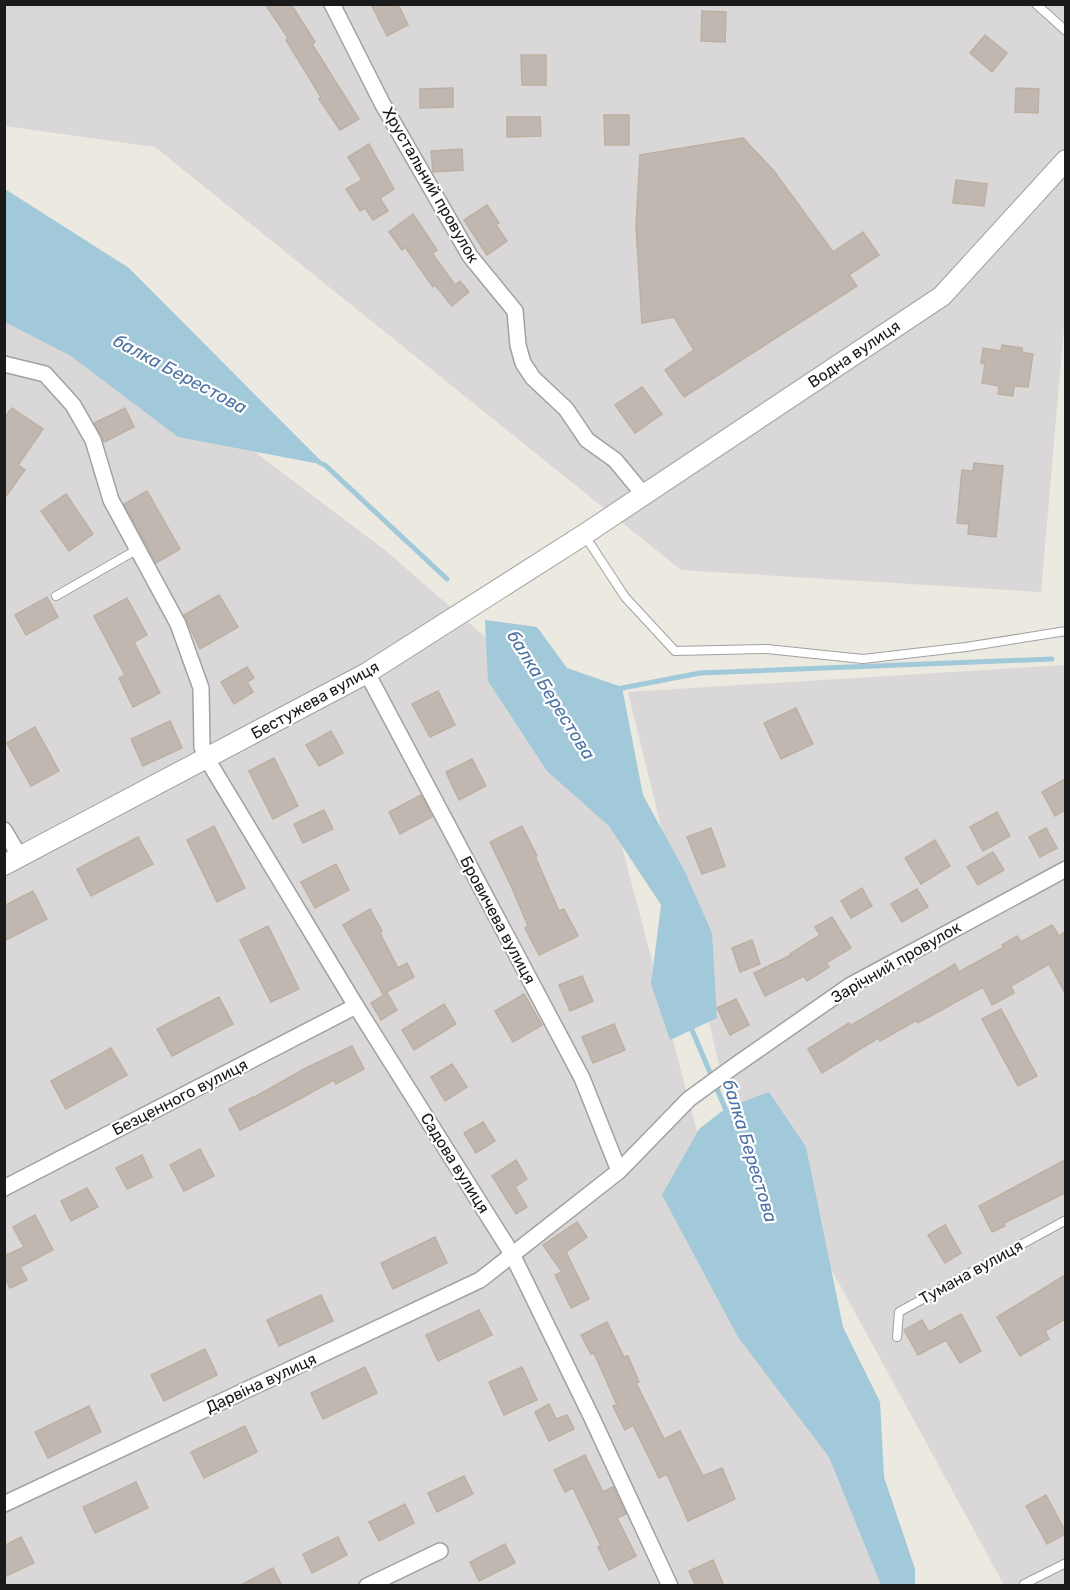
<svg xmlns="http://www.w3.org/2000/svg" width="1070" height="1590" viewBox="0 0 1070 1590" font-family="Rubik,sans-serif">
	<rect width="100%" height="100%" fill="#ece9e0"/>
	<!-- residential -->
	<g fill="#d9d7d7">
		<polygon points="5,5 1065,5 1066,304 1041,592 681,570 155,147 5,126"/>
		<polygon points="4,263 386,551 591,729 718,1211 911,1585 5,1585"/>
		<polygon points="1065,665 1065,1585 1004,1585 719,1064 628,692"/>
	</g>
	<!-- water -->
	<g fill="#a1c9d9">
		<polygon points="5,189 129,268 325,465 178,437 71,356 5,322"/>
		<polygon points="485,620 537,627 567,668 622,687 643,795 685,872 712,933 717,1018 670,1040 651,984 661,905 609,826 547,771 488,681"/>
		<polygon points="769,1092 806,1147 843,1327 880,1402 884,1477 915,1569 915,1585 881,1585 829,1457 738,1337 662,1195 699,1129 726,1108"/>
	</g>
	<g fill="none" stroke-linecap="round" stroke-linejoin="round">
		<!-- stream -->
		<g stroke="#a1c9d9" stroke-width="5">
			<polyline points="320,463 325,465 447,579"/>
			<polyline points="617,689 700,673 1052,659"/>
			<polyline points="691,1024 692,1030 728,1115"/>
		</g>
	</g>
	<!-- building -->
	<g fill="#c0b8b0" stroke="#bdb0a3" stroke-width="1.5">
		<polygon points="265,4 291,4 315,42 312,44 359,119 340,130 319,99 321,97 286,40 288,38"/>
		<polygon points="371,4 398,4 408,25 387,36"/>
		<polygon points="702,11 726,12 725,42 701,41"/>
		<polygon points="985,35 1007,53 992,72 970,53"/>
		<polygon points="521,55 546,55 546,85 522,85"/>
		<polygon points="453,88 453,107 420,108 420,89"/>
		<polygon points="1016,88 1039,89 1038,113 1015,112"/>
		<polygon points="604,115 629,115 629,145 605,145"/>
		<polygon points="507,117 540,117 541,136 507,137"/>
		<polygon points="743,138 774,171 833,252 863,232 879,255 849,275 857,286 684,397 665,370 694,350 674,317 642,323 636,226 640,155"/>
		<polygon points="369,144 394,189 380,198 388,211 373,220 365,208 360,211 346,189 362,180 348,157"/>
		<polygon points="462,149 463,170 433,172 431,151"/>
		<polygon points="956,180 987,184 984,206 953,203"/>
		<polygon points="487,205 499,223 496,225 507,241 487,255 464,220"/>
		<polygon points="413,214 437,250 432,253 455,285 460,281 469,292 452,306 435,285 433,287 405,247 402,250 389,232"/>
		<polygon points="1002,345 1022,348 1022,352 1033,354 1028,387 1014,386 1013,396 998,394 999,386 982,383 985,364 981,363 983,348 1001,351"/>
		<polygon points="642,387 662,414 635,433 615,405"/>
		<polygon points="12,408 43,429 18,465 25,470 4,499 4,418"/>
		<polygon points="125,408 134,427 104,442 94,423"/>
		<polygon points="974,463 1003,466 996,537 968,534 969,524 957,523 962,470 973,471"/>
		<polygon points="147,491 180,549 156,563 124,504"/>
		<polygon points="66,494 93,534 69,551 41,511"/>
		<polygon points="219,595 238,627 200,649 184,615"/>
		<polygon points="47,597 58,617 26,635 15,615"/>
		<polygon points="127,598 147,635 134,642 160,693 133,707 119,678 125,675 94,616"/>
		<polygon points="247,667 254,678 247,682 253,692 234,704 221,682"/>
		<polygon points="438,691 455,725 430,737 412,704"/>
		<polygon points="796,708 813,744 781,759 764,723"/>
		<polygon points="170,721 182,748 143,766 131,739"/>
		<polygon points="35,727 59,771 31,786 7,743"/>
		<polygon points="331,731 343,753 319,766 306,745"/>
		<polygon points="274,758 298,806 273,819 249,771"/>
		<polygon points="472,759 486,786 459,800 446,772"/>
		<polygon points="1065,779 1065,810 1055,816 1042,792"/>
		<polygon points="421,795 432,817 400,834 389,812"/>
		<polygon points="324,810 333,829 303,843 294,824"/>
		<polygon points="997,812 1010,836 983,851 970,827"/>
		<polygon points="214,826 245,888 217,902 187,840"/>
		<polygon points="522,826 537,856 535,856 559,911 564,909 578,936 539,955 525,928 528,926 512,888 490,842"/>
		<polygon points="711,828 725,866 702,874 687,837"/>
		<polygon points="1046,828 1057,848 1040,857 1029,837"/>
		<polygon points="138,837 153,864 91,896 77,869"/>
		<polygon points="935,840 950,866 921,884 905,858"/>
		<polygon points="993,852 1004,870 978,885 967,867"/>
		<polygon points="336,864 349,890 315,908 301,882"/>
		<polygon points="862,888 872,906 851,918 841,901"/>
		<polygon points="917,889 928,907 902,922 891,904"/>
		<polygon points="33,891 47,919 4,941 4,906"/>
		<polygon points="370,909 382,931 380,933 398,968 407,963 414,977 383,994 343,925"/>
		<polygon points="832,917 851,948 826,963 829,967 807,981 804,976 765,996 754,973 791,955 790,954 820,935 815,927"/>
		<polygon points="1052,925 1059,936 1065,932 1065,993 1049,964 1011,986 1014,993 992,1005 983,987 918,1023 917,1020 880,1041 878,1038 822,1073 808,1049 849,1023 850,1026 955,964 959,972 1004,947 1002,945 1017,936 1021,942"/>
		<polygon points="268,926 299,989 271,1002 240,940"/>
		<polygon points="752,940 760,964 740,972 732,948"/>
		<polygon points="582,976 593,1001 570,1011 559,985"/>
		<polygon points="387,993 397,1010 381,1020 371,1003"/>
		<polygon points="524,994 542,1025 513,1042 495,1011"/>
		<polygon points="219,997 233,1024 172,1056 157,1029"/>
		<polygon points="736,999 749,1025 730,1035 717,1008"/>
		<polygon points="444,1004 456,1024 414,1050 402,1030"/>
		<polygon points="1001,1009 1037,1076 1018,1086 982,1019"/>
		<polygon points="614,1024 625,1050 593,1063 582,1037"/>
		<polygon points="352,1046 364,1069 336,1084 334,1080 281,1109 240,1130 229,1109 253,1097 253,1098 304,1069"/>
		<polygon points="111,1048 127,1075 66,1109 51,1081"/>
		<polygon points="452,1064 467,1087 445,1101 431,1077"/>
		<polygon points="483,1122 495,1141 476,1153 464,1133"/>
		<polygon points="200,1149 214,1176 184,1191 170,1165"/>
		<polygon points="142,1155 152,1177 127,1189 116,1168"/>
		<polygon points="516,1160 527,1179 515,1187 527,1207 516,1214 492,1176"/>
		<polygon points="1065,1160 1065,1193 1004,1223 1005,1226 992,1232 979,1206"/>
		<polygon points="87,1188 98,1207 71,1221 61,1201"/>
		<polygon points="35,1215 53,1250 20,1267 27,1280 10,1288 4,1276 4,1256 24,1247 13,1227"/>
		<polygon points="577,1222 587,1237 566,1252 589,1299 571,1308 555,1275 562,1272 543,1245"/>
		<polygon points="945,1225 961,1253 945,1263 928,1235"/>
		<polygon points="435,1237 447,1263 393,1289 381,1263"/>
		<polygon points="1065,1275 1065,1319 1045,1331 1049,1339 1020,1356 997,1317"/>
		<polygon points="321,1295 333,1321 279,1346 267,1320"/>
		<polygon points="479,1310 492,1335 438,1361 426,1335"/>
		<polygon points="961,1314 981,1351 960,1363 946,1340 918,1355 904,1330 922,1320 929,1332"/>
		<polygon points="607,1322 624,1357 628,1356 639,1382 636,1383 664,1439 680,1431 703,1476 722,1468 735,1499 688,1521 667,1474 659,1478 633,1425 625,1430 613,1406 617,1405 594,1353 591,1354 581,1335"/>
		<polygon points="205,1349 217,1375 164,1401 151,1375"/>
		<polygon points="365,1367 377,1393 323,1419 311,1393"/>
		<polygon points="522,1367 537,1400 504,1415 489,1382"/>
		<polygon points="549,1404 556,1419 567,1415 574,1429 549,1441 535,1412"/>
		<polygon points="89,1406 101,1432 48,1458 35,1432"/>
		<polygon points="245,1426 257,1452 204,1478 191,1452"/>
		<polygon points="585,1455 603,1492 613,1487 626,1514 617,1518 636,1556 609,1570 598,1547 601,1546 573,1488 565,1492 554,1470"/>
		<polygon points="464,1476 473,1494 437,1512 428,1493"/>
		<polygon points="136,1482 148,1508 95,1533 83,1507"/>
		<polygon points="1046,1495 1065,1531 1065,1534 1047,1544 1026,1506"/>
		<polygon points="405,1504 414,1523 379,1541 369,1522"/>
		<polygon points="21,1537 34,1563 4,1577 4,1546"/>
		<polygon points="338,1537 347,1555 312,1573 303,1554"/>
		<polygon points="505,1544 515,1563 479,1581 470,1562"/>
		<polygon points="713,1560 724,1586 696,1586 689,1571"/>
		<polygon points="273,1568 282,1586 239,1586"/>
	</g>
	<g fill="none" stroke-linecap="round" stroke-linejoin="round">
		<!-- service casing -->
		<g stroke="#a1a1a1" stroke-width="10">
			<g id="service">
				<polyline points="1036,4 1066,31"/>
				<polyline points="585,536 625,597 675,651 767,649 863,659 966,647 1066,631"/>
				<polyline points="56,596 138,549"/>
				<polyline points="897,1337 899,1312 1066,1220"/>
				<polyline points="1024,1584 1066,1563"/>
			</g>
		</g>
		<!-- minor casing -->
		<g stroke="#a1a1a1" stroke-width="18">
			<g id="minor">
				<polyline points="332,4 382,103 470,256 515,311 518,345 523,363 533,378 566,409 587,440 615,460 644,495"/>
				<polyline points="4,364 45,374 73,405 93,440 111,500 178,624 201,688 202,747 207,759 356,1006 512,1254 592,1418 670,1586"/>
				<polyline points="367,673 582,1078 619,1171"/>
				<polyline points="4,830 20,857"/>
				<polyline points="4,1188 356,1006"/>
				<polyline points="4,1504 480,1280 619,1171 689,1099 733,1067 851,985 1066,869"/>
				<polyline points="367,1586 440,1551"/>
			</g>
		</g>
		<!-- tertiary casing -->
		<g stroke="#a1a1a1" stroke-width="22">
			<polyline id="tertiary" points="4,865 367,673 585,534 942,296 1066,160"/>
		</g>
		<!-- service -->
		<use href="#service" stroke="#fff" stroke-width="8"/>
		<!-- minor -->
		<use href="#minor" stroke="#fff" stroke-width="15"/>
		<!-- tertiary -->
		<use href="#tertiary" stroke="#fff" stroke-width="20"/>
	</g>
	<g text-anchor="middle" dominant-baseline="central" stroke-width="4.5" stroke-linejoin="round" paint-order="stroke">
		<!-- street labels -->
		<g font-size="16" fill="#1a1a1a" stroke="#fff">
			<text transform="translate(431 185) rotate(60)">Хрустальний провулок</text>
			<text transform="translate(854 354) rotate(-34)">Водна вулиця</text>
			<text transform="translate(315 700) rotate(-29)">Бестужева вулиця</text>
			<text transform="translate(498 920) rotate(62)">Бровичева вулиця</text>
			<text transform="translate(896 962) rotate(-30)">Зарічний провулок</text>
			<text transform="translate(180 1097) rotate(-27)">Безценного вулиця</text>
			<text transform="translate(455 1163) rotate(58)">Садова вулиця</text>
			<text transform="translate(971 1272) rotate(-29)">Тумана вулиця</text>
			<text transform="translate(261 1383) rotate(-25)">Дарвіна вулиця</text>
		</g>
		<!-- water labels -->
		<g font-size="18" font-style="italic" fill="#4c73a5" stroke="#fff">
			<text transform="translate(180 374) rotate(28)">балка Берестова</text>
			<text transform="translate(551 695) rotate(58)">балка Берестова</text>
			<text transform="translate(750 1151) rotate(73)">балка Берестова</text>
		</g>
	</g>
	<!-- border -->
	<rect width="1070" height="1590" fill="none" stroke="#1a1a1a" stroke-width="12"/>
</svg>
